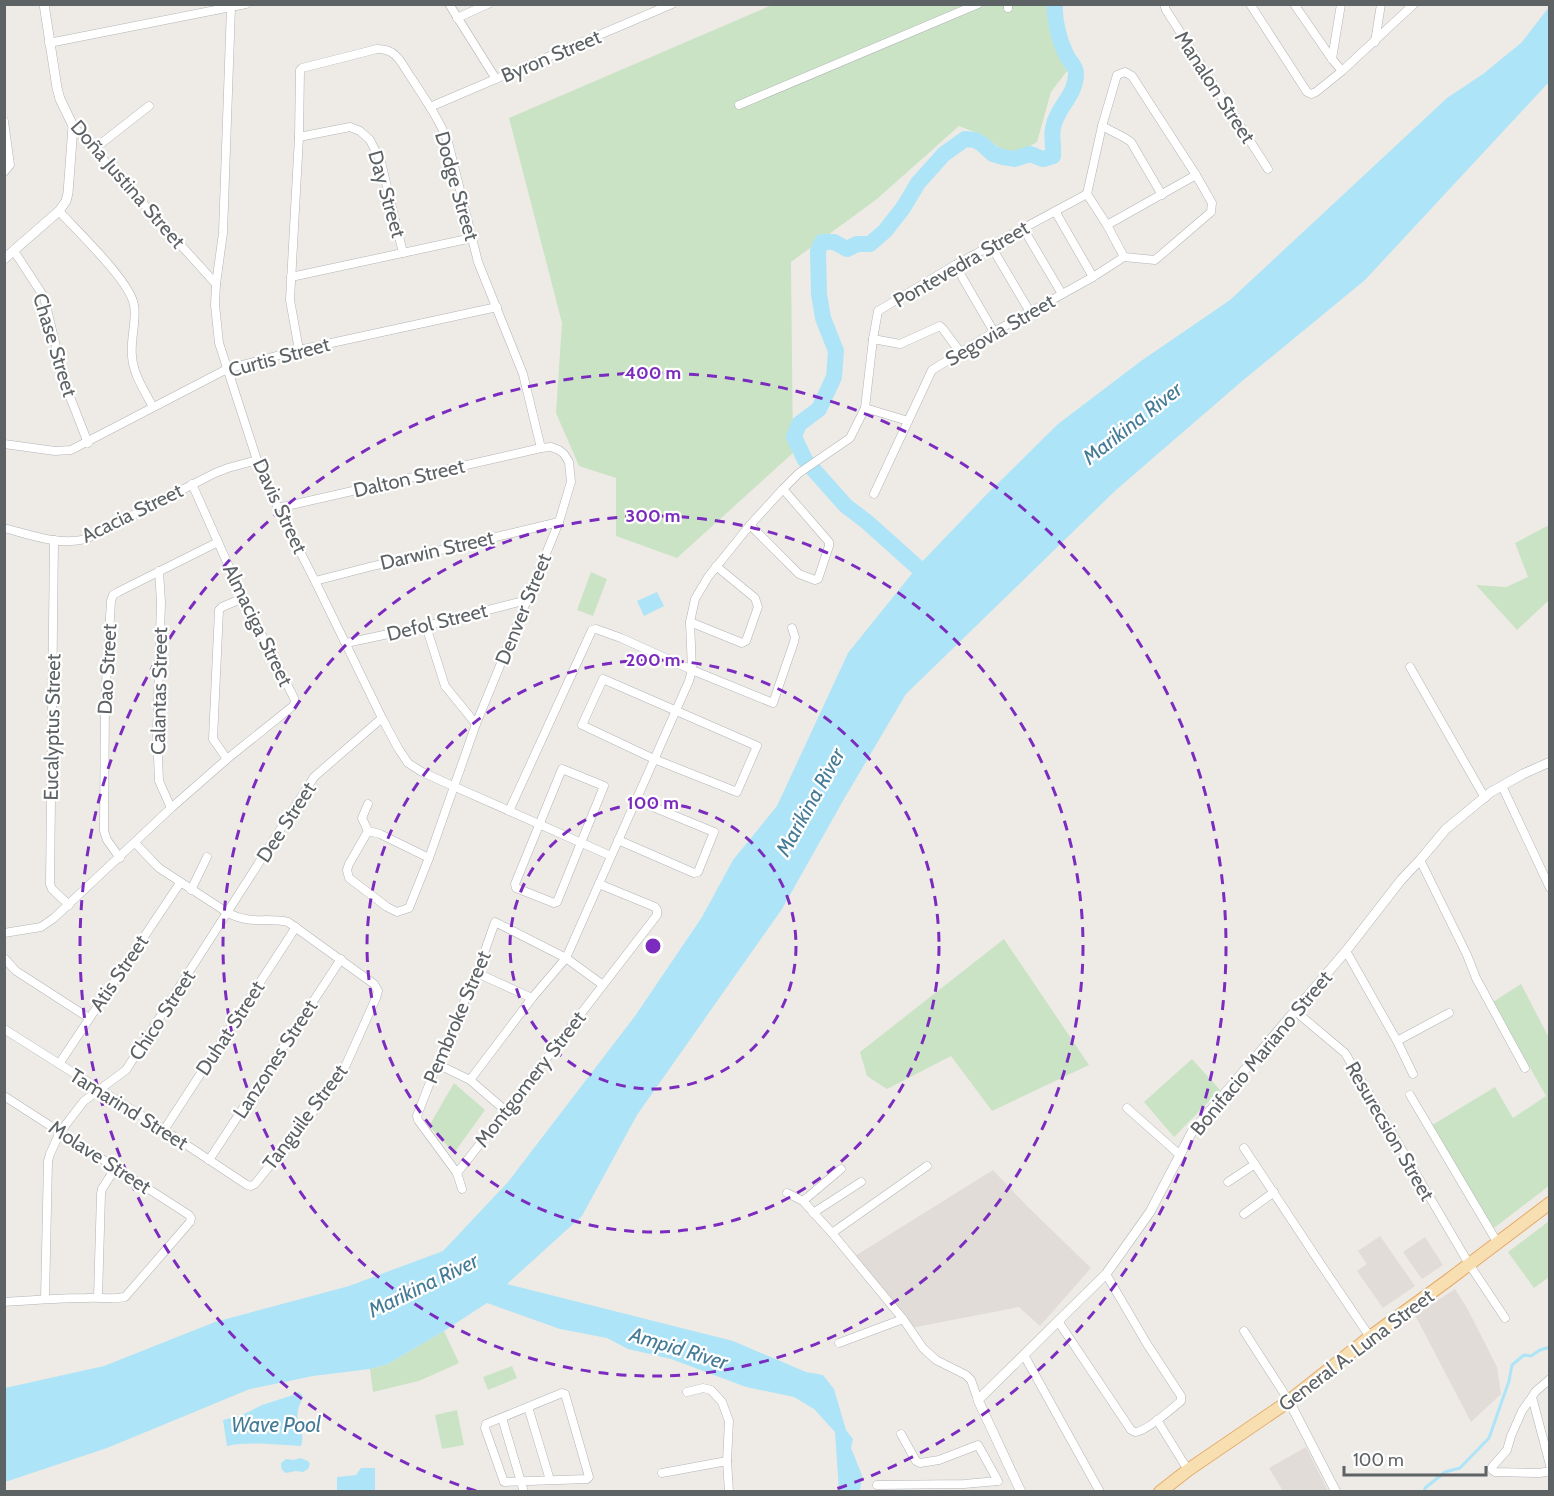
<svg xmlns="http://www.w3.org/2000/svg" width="1554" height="1496" viewBox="0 0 1554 1496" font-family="Cabin,sans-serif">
	<rect width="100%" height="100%" fill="#eeebe6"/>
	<!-- education -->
	<g fill="#e1dcd7">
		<polygon points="993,1170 1027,1206 1091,1268 1040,1326 1019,1307 911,1328 855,1256"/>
		<polygon points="1380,1236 1415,1286 1383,1308 1357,1271 1367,1264 1358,1251"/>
		<polygon points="1425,1237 1443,1265 1422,1279 1403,1252"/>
		<polygon points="1455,1289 1467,1308 1497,1367 1501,1394 1471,1422 1415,1315"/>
		<polygon points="1306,1447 1328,1491 1283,1491 1269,1468"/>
	</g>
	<!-- green -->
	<g fill="#cae3c5">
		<polygon points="772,5 1062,5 1067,71 1051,92 1037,142 1020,152 1001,149 982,135 959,126 877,199 791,262 793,453 677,558 616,536 616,478 579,466 556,413 562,323 509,118"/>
		<polygon points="1549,525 1549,600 1517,630 1476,585 1506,587 1528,577 1515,543"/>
		<polygon points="591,572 607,579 593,616 577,610"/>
		<polygon points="1004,939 1089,1065 992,1111 951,1056 887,1089 867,1076 860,1052"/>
		<polygon points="1521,984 1549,1038 1549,1186 1494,1228 1429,1127 1495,1087 1513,1118 1546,1096 1493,1002"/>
		<polygon points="1192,1059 1220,1090 1174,1137 1144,1102"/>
		<polygon points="454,1083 485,1110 454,1153 429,1126"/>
		<polygon points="1549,1221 1549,1277 1534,1288 1508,1252"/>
		<polygon points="444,1331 459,1363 419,1381 373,1392 370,1369 388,1364"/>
		<polygon points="512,1366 517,1378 488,1390 483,1377"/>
		<polygon points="457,1410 464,1445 442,1449 435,1415"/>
	</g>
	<!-- water -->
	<g fill="#aee4f7">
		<polygon points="1549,7 1549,82 1365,280 1241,382 1116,490 906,694 844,799 782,909 637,1115 582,1216 507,1284 733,1341 806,1372 823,1375 834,1389 846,1430 853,1439 851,1448 862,1475 860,1491 839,1491 835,1432 814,1409 794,1397 746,1387 671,1359 628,1349 607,1338 560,1329 487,1303 444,1331 388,1364 370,1369 313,1376 250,1389 107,1448 5,1482 5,1388 104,1366 215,1322 349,1286 443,1251 508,1182 635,1016 702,917 733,860 777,806 848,653 918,566 985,496 1058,424 1141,361 1230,300 1447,98 1483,74 1521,43"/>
		<polygon points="657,592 664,606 644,616 637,601"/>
		<path d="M299,1392l4,4c-3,8 -7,16 -5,25 1,13 7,9 3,25 -25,-1 -50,-5 -74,0l-4,-26 19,-5 20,-10 28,-9z"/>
		<path d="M300,1458l8,3 2,3 -2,5 -5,3 -7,-1 -10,2c-4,-2 -5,-5 -5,-10l5,-4 8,1z"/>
		<polygon points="361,1468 375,1468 375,1490 337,1491 337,1477 356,1475"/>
	</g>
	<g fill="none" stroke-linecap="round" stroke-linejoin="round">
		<!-- stream -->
		<polyline stroke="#aee4f7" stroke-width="3" points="1424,1492 1425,1488 1445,1472 1460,1468 1489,1438 1509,1381 1512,1365 1524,1355 1531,1356 1540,1350 1550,1347"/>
		<!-- river -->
		<path stroke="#aee4f7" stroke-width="16" d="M934,582l-67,-60 -21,-16 -41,-46 -11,-23 5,-13 20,-15 15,-32 2,-26 -13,-33 -4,-24 -1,-43 4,-9h12l13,7 10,-5h13l15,-13 18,-23 15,-25 26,-29 21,-15 10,1 7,4 11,10 10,3 11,2 16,-5 13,5 10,-3c1,-9 -2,-19 0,-28 3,-20 23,-32 23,-54 0,-9 -7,-12 -10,-20 -7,-14 -12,-34 -11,-50"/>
		<!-- minor casing -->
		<g stroke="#b1b4b7" stroke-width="9">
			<g id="minor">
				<polyline points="449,4 496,79"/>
				<polyline points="1008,4 1008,8"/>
				<polyline points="1164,4 1166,10 1268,169"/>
				<polyline points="1250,4 1307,92 1311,94 1316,92 1342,71 1414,4"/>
				<polyline points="1294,4 1332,59 1342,71"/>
				<polyline points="231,7 223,233 216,284 215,305 219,343 257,460 278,508 315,581 382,718 398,748 408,763 422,772 444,782 611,856"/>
				<polyline points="457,18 488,4"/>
				<polyline points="1375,42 1381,4"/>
				<polyline points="49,43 246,4"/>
				<polyline points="1332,59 1341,4"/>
				<polyline points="739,105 978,4"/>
				<polyline points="430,107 672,4"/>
				<polyline points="4,121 10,165 4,172"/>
				<polyline points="73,126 216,284"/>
				<polyline points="1102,126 1125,138 1131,142 1162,195"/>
				<polyline points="299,137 350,127 360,131 370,140 381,162 403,253"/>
				<polyline points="94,149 149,106"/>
				<polyline points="1087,194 1102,126 1117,75 1125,72 1132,76 1196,175 1212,203 1211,212 1155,260 1124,257"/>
				<polyline points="1087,194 1107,225 1124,257"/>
				<path d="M59,211c18,20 71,70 75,94 3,15 -4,35 -2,51 1,18 13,36 21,51"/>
				<polyline points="1055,211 1093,277"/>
				<polyline points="1107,225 1196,175"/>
				<polyline points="1023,228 1062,294"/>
				<polyline points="991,246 1030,312"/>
				<polyline points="14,251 44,297 65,384 88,443"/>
				<polyline points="955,265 994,332"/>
				<polyline points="291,277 472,238"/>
				<polyline points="873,339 900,344 940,326 943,329 960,352"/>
				<path d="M299,350l-9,-50 9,-163 1,-67 2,-2 75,-19c7,0 13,1 18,6 7,6 11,16 17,24 13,20 27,40 36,63l30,120 45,112 18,74"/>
				<polyline points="865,408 908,421"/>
				<polyline points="4,444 55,451 71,450 227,369 299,350 497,307"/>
				<polyline points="874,494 932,370 994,332 1093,277 1124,257"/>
				<polyline points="278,508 541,448 551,447 559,450 564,454 569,462 571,482 567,495 559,522 476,724 429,858 409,908 397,912 387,907 349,878 347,870 349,864 368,831"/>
				<polyline points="750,525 799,574 815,580 818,579 829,546 829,542 783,489"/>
				<path d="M4,528c27,7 55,18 82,11l129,-66 13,-5 29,-8"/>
				<polyline points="54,540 50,884 52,889 69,905"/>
				<polyline points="159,571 161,602 157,732 159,781 171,808"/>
				<polyline points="315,581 369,567 559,522"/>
				<polyline points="690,622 742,643 746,641 758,607 755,598 716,566"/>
				<polyline points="426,626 445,686 476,724"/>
				<polyline points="346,643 426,626 527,600"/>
				<polyline points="1410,667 1485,798"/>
				<polygon points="603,679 757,746 737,792 654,759 582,725"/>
				<polyline points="227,759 213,739 219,610 222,607 243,598"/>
				<polygon points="562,769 604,786 557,902 554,903 516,888 515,884"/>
				<polyline points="1502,786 1550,888"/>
				<polyline points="368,804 362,818 368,831 380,834 429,858"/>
				<polyline points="509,811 592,630 596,629 621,638 692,670 773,703 794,642 795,637 792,628"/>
				<polyline points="618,840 694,873 698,872 714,832 636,800"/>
				<polyline points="120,858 107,840 104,831 105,700 111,601 113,595 118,592 218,542"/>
				<polyline points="1420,860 1467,955 1476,978 1525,1068"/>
				<polyline points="191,890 207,857"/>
				<polyline points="4,933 41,927 54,918 171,808 227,759 293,706 295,702 294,698 243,598 192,484"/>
				<polyline points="1346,951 1397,1041 1413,1074"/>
				<polyline points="4,958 16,971 89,1018"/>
				<polyline points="477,973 532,998"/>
				<polyline points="1295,1011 1345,1053 1469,1264 1505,1318"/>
				<path d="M4,1029l160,101 83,55 4,1 4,-2 85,-106 36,-80 2,-7 -4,-7 -86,-62c-23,-5 -37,3 -60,-9l-69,-45 -24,-25"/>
				<polyline points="1397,1041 1449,1013"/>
				<polyline points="59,1064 180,883"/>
				<polyline points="437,1064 470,1080 506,1111"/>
				<polyline points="470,1080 532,998 566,958 689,681 692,670 690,622 695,599 708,577 750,525 783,489 799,473 850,438 865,408 873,339 878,311 955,265 1087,194"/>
				<polyline points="1410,1095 1497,1242"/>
				<path d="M4,1096l185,119 2,3 -1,4 -65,75c-12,3 -26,0 -38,1 -28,0 -55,2 -83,4"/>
				<polyline points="1127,1108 1180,1155"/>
				<polyline points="164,1130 296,927"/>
				<polyline points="1244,1148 1322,1266 1370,1337"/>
				<polyline points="209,1160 341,959"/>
				<polyline points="457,1173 506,1111 657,915 657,910 655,907 599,884"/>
				<polyline points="1228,1182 1255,1164"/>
				<polyline points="462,1189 457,1173 418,1120 417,1116 437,1064 477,973 495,922 566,958 603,985"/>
				<polyline points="787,1193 803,1201 832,1233 903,1319 923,1348 936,1360 966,1375 971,1380 978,1400"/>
				<polyline points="803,1201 841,1169"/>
				<polyline points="813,1213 861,1182"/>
				<polyline points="1244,1214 1274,1192"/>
				<polyline points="832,1233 927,1166"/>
				<polyline points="98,1297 101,1194 102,1189 116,1167"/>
				<polyline points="45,1299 48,1161 50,1154 60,1132 84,1101 126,1070 314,777 382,718"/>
				<path d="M1058,1321l73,109c1,0 3,2 4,2 9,1 39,-25 46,-31v-5l-34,-52 -41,-70"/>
				<polyline points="1244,1331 1289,1401"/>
				<polyline points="839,1343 903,1319"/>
				<polyline points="1024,1355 1100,1492"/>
				<polyline points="1550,1379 1535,1392 1532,1397 1550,1465"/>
				<polyline points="687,1392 703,1388 711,1390 722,1402 729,1421 727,1461 729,1492"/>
				<polygon points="562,1393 565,1394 589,1477 587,1479 504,1482 485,1428 486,1424"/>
				<polyline points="1532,1397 1522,1411 1511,1436 1507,1450 1492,1467 1492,1470 1495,1472 1540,1473 1550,1471"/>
				<polyline points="528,1407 550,1480"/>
				<polyline points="502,1418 524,1492"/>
				<polyline points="1157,1420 1188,1470"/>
				<polyline points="662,1473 727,1461"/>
				<polyline points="877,1485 964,1484 998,1481 978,1445 939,1460 920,1463 916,1461 901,1434"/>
			</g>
		</g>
		<!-- tertiary casing -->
		<g stroke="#b1b4b7" stroke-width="10">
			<g id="tertiary">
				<polyline points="4,259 59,211 66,201 68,193 73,126 60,99 57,88 44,4"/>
				<polyline points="1289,1401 1336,1492"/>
				<polyline points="1021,1492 978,1400 1106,1274 1150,1212 1192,1132 1346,951 1401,880 1420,860 1446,829 1491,792 1523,774 1550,762"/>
			</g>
		</g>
		<!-- primary casing -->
		<g stroke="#e4ab6a" stroke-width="14">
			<polyline id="primary" points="1160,1492 1188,1470 1289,1401 1370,1337 1447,1281 1550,1203"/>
		</g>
		<!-- minor -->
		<use href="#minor" stroke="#fff" stroke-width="8"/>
		<!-- tertiary -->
		<use href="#tertiary" stroke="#fff" stroke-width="9"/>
		<!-- primary -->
		<use href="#primary" stroke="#f7dfb2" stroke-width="12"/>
	</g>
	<!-- distance rings -->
	<g fill="none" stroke="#7b2cbf" stroke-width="3" stroke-dasharray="10 8">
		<circle cx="653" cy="946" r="143"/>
		<circle cx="653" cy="946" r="286"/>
		<circle cx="653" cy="946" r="430"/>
		<path d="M476 1491A573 573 0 1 1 830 1491"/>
	</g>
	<g text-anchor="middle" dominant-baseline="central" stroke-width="4.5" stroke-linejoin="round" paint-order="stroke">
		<!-- street labels -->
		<g font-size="20" fill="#5d6265" stroke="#fff">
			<text transform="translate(551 56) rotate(-23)">Byron Street</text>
			<text transform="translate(1215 87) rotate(57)">Manalon Street</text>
			<text transform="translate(128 184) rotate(49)">Doña Justina Street</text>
			<text transform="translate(457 186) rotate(74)">Dodge Street</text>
			<text transform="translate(387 194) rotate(74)">Day Street</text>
			<text transform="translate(961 264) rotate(-30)">Pontevedra Street</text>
			<text transform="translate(1000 330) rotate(-30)">Segovia Street</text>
			<text transform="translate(55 345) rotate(73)">Chase Street</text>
			<text transform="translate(279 357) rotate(-15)">Curtis Street</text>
			<text transform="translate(409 478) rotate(-13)">Dalton Street</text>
			<text transform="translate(280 506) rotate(65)">Davis Street</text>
			<text transform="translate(132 513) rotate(-26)">Acacia Street</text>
			<text transform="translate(437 550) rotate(-13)">Darwin Street</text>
			<text transform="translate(523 609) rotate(-68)">Denver Street</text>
			<text transform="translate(437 622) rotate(-14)">Defol Street</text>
			<text transform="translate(258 625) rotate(64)">Almaciga Street</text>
			<text transform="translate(107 669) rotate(-87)">Dao Street</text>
			<text transform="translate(159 691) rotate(-89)">Calantas Street</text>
			<text transform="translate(52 727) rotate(-89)">Eucalyptus Street</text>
			<text transform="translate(286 822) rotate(-57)">Dee Street</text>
			<text transform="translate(119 973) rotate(-56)">Atis Street</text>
			<text transform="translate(162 1015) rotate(-57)">Chico Street</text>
			<text transform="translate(457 1017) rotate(-67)">Pembroke Street</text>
			<text transform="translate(230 1028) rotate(-57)">Duhat Street</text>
			<text transform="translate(1261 1053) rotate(-50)">Bonifacio Mariano Street</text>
			<text transform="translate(275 1059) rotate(-57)">Lanzones Street</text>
			<text transform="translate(530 1079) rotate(-52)">Montgomery Street</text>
			<text transform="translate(129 1109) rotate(32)">Tamarind Street</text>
			<text transform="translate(305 1117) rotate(-53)">Tanguile Street</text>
			<text transform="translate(1390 1131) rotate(60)">Resurecsion Street</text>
			<text transform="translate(100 1157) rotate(33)">Molave Street</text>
			<text transform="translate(1356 1350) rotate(-37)">General A. Luna Street</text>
		</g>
		<!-- water labels -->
		<g font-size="21" font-style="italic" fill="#457b97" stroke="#fff">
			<text transform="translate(1132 423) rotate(-38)">Marikina River</text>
			<text transform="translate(810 802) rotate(-61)">Marikina River</text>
			<text transform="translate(423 1285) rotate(-26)">Marikina River</text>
			<text transform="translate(679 1348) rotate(17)">Ampid River</text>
			<text x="276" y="1424">Wave Pool</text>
		</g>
	</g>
	<circle cx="653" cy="946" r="9" fill="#7b2cbf" stroke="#fff" stroke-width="3"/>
	<g font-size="18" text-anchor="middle" font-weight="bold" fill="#7b2cbf" stroke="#fff" stroke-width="4.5" stroke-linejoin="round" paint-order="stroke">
		<text x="653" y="379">400 m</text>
		<text x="653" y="522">300 m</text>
		<text x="653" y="666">200 m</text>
		<text x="653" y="809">100 m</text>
	</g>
	<!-- border -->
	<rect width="1554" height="1496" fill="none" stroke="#5d6265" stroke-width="12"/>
	<!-- scale -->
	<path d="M1344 1466v9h142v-9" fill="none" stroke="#5d6265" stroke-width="3"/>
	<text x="1353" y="1466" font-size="18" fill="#5d6265" stroke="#ffffff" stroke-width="4.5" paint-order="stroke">100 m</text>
</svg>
